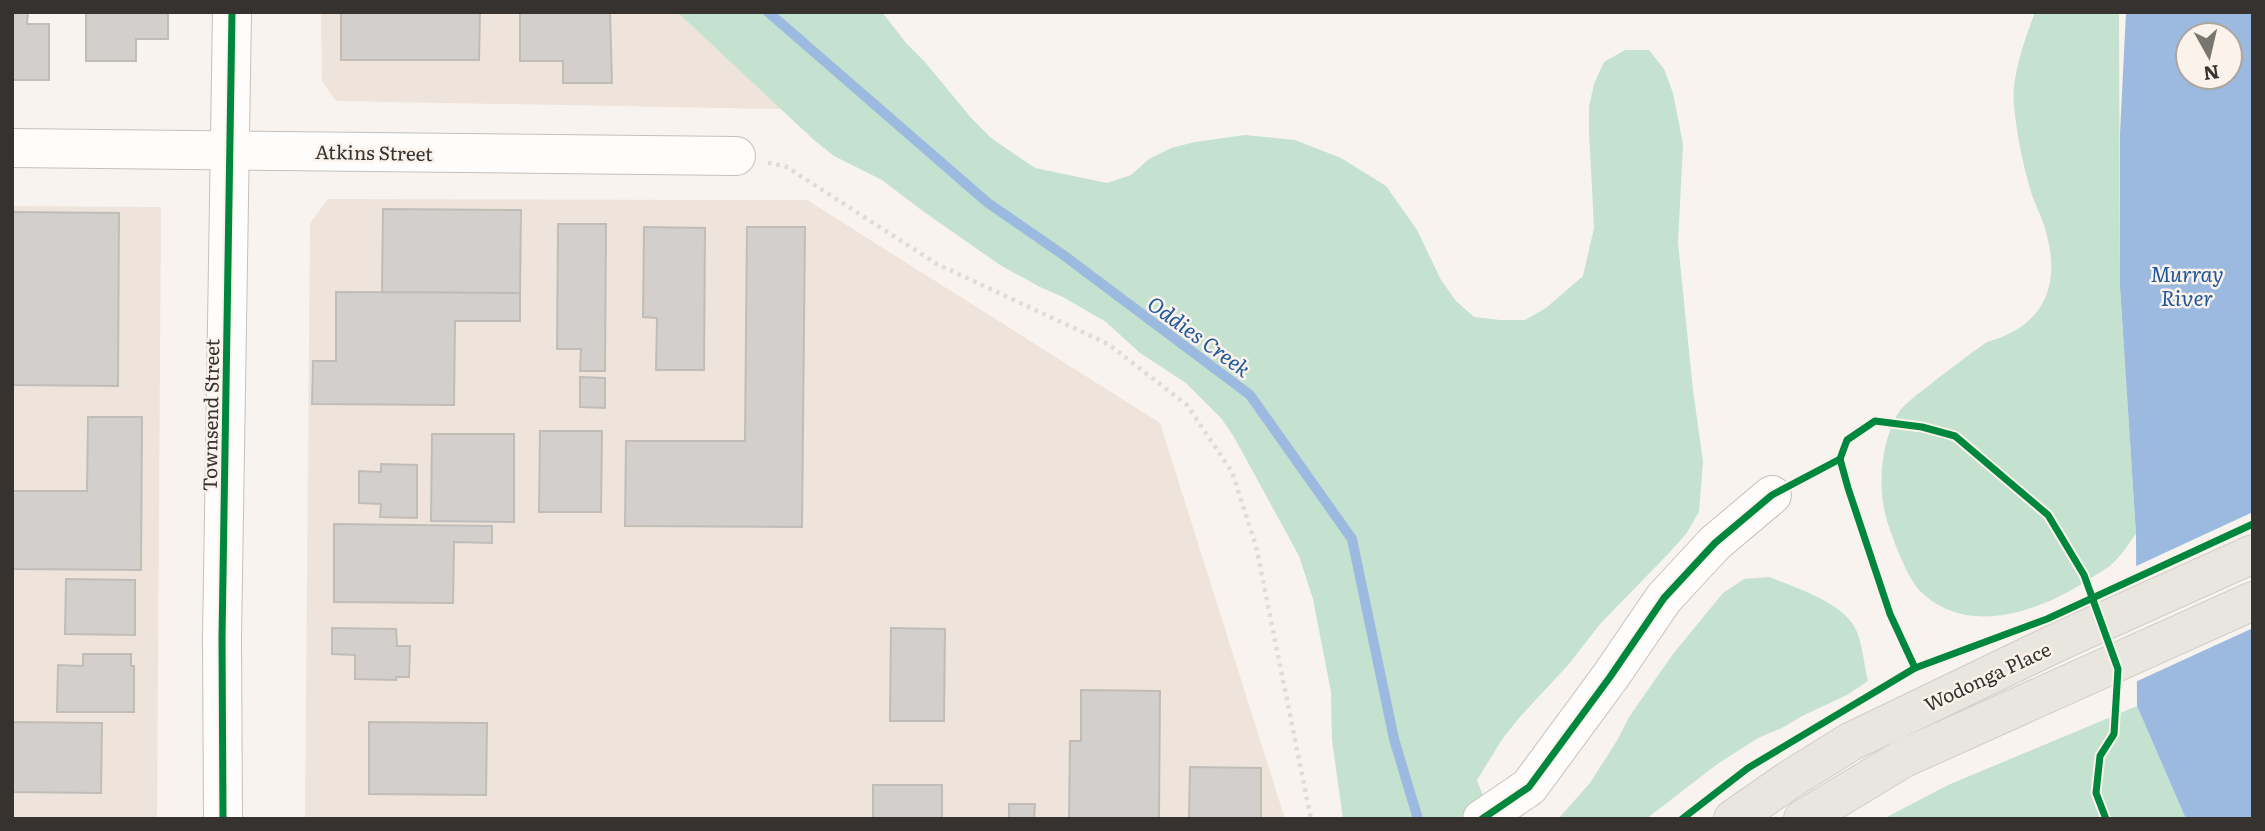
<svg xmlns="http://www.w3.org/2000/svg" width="2265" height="831" viewBox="0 0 2265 831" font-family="Literata,serif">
	<rect width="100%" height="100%" fill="#f8f3ee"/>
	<!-- built -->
	<g fill="#eee4db">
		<polygon points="321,12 677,12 781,109 336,101 322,81"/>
		<polygon points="328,199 807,200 1160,423 1285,819 305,819 310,223"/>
		<polygon points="12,206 161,207 157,819 12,819"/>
	</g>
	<!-- green -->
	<g fill="#c5e1d0">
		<polygon points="677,12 882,12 906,43 924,61 973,120 991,138 1035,168 1107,183 1131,175 1149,159 1171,148 1195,142 1245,135 1295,140 1341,158 1386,186 1417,230 1441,280 1456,301 1474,317 1500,320 1525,320 1546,308 1583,276 1594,228 1589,131 1589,107 1594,84 1604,62 1625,50 1649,50 1664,69 1673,93 1683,144 1678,243 1693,390 1703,462 1699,512 1686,534 1670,552 1600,624 1569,664 1519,718 1503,738 1477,780 1492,819 1343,819 1332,740 1331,692 1313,599 1299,556 1234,437 1221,418 1186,383 1140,353 1106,322 1063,297 1040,287 1000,265 920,209 882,180 834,156 814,140"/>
		<path d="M2035,12h84l1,275 16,247c-7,9 -14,21 -23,29 -6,6 -15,10 -22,15 -48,32 -122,61 -171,13 -13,-14 -26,-49 -32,-67 -11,-33 -8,-78 9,-109 8,-13 23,-22 35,-32 18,-14 36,-28 55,-41 54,-15 74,-53 60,-106 -3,-15 -10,-27 -15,-41 -9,-29 -15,-59 -18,-89 -3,-29 11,-67 21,-94z"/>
		<path d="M1769,577c27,11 77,26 88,55 6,15 7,34 11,49l-21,14 -45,21 -20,12 -24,10 -42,27 -70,54h-88l32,-36 28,-44 11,-22 44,-63 50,-61 21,-14z"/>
		<polygon points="2137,706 2186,819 1883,819 1948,785"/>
	</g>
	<!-- water -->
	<path fill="#9cbae0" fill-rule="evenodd" d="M2126,12h127v807h-67l-49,-113 -1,-172 -16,-247v-154zM2188,35h42v42h-42z"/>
	<!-- pier -->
	<polygon fill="#f8f3ee" points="2253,512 2253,628 2133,683 2132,568"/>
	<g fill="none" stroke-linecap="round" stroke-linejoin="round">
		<!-- stream -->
		<polyline stroke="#9cbae0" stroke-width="10" points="768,12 988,203 1062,254 1250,395 1352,539 1394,739 1418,819"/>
	</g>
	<!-- building -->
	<g fill="#d3cfcc" stroke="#c0bdb9" stroke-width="2">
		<polygon points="12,12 28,12 27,24 49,24 49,80 12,80"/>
		<polygon points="86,12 168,12 168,39 136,39 136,61 86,61"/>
		<polygon points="341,12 480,12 479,60 341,60"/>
		<polygon points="520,12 610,12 612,83 563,83 563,61 520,61"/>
		<polygon points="383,209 521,210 520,293 382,292"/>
		<polygon points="12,212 119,213 118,386 12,385"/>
		<polygon points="558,224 606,224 605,371 580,371 581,349 557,349"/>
		<polygon points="644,227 705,228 704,370 656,370 657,318 643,317"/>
		<polygon points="747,227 805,227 802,527 625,526 626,441 745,441"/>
		<polygon points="336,292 520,293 520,321 455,321 454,405 312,404 313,361 336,361"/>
		<polygon points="580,377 605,378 605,408 580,407"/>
		<polygon points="88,417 142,417 141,570 12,569 12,491 87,491"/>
		<polygon points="540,431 602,431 601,512 539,512"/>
		<polygon points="432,434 514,434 514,522 431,521"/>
		<polygon points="381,464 417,465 417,518 380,517 381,504 359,503 359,471 381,472"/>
		<polygon points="334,524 492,526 492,543 454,542 453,603 334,602"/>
		<polygon points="66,579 135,580 135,635 65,634"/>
		<polygon points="332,628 396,629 397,646 410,646 409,677 396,677 396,680 355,679 355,655 332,654"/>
		<polygon points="891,628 945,629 944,721 890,721"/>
		<polygon points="83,654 131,654 131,666 134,666 134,712 57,712 58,665 83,666"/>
		<polygon points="1081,690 1160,691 1159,819 1069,819 1070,741 1081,741"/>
		<polygon points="12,722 102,723 101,793 12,792"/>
		<polygon points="369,722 487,723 486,795 369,794"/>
		<polygon points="1190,767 1261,768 1261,819 1189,819"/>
		<rect x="873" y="785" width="69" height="34"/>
		<polygon points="1009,804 1035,804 1034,819 1009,819"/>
	</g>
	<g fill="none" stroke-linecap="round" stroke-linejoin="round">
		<!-- minor casing -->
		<g stroke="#c4c0bd" stroke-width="40">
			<g id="minor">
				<polyline points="12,148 736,156"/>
				<polyline points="223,819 222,638 232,12"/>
				<polyline points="1482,819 1529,787 1610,677 1664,598 1715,543 1772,495"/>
			</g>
		</g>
		<!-- major casing -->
		<g stroke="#d0cecb" stroke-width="40">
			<g id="major">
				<polyline points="1733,819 1789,780 1850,742 2060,641 2253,554"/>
				<polyline points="1803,819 1904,758 2253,601"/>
			</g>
		</g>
		<!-- path -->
		<polyline stroke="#dedcdb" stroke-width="4.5" stroke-dasharray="3.5 5" stroke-linecap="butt" points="768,163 785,166 937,264 1108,344 1187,405 1232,472 1256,546 1311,819"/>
		<!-- minor -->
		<use href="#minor" stroke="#fefdfc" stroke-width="38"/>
		<!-- major -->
		<use href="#major" stroke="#e9e5df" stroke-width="38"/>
		<!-- cycleway casing -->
		<g stroke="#fbf2eb" stroke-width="11">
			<g id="cycleway">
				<polyline points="1915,668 1890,614 1848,488 1840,459 1847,440 1875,421 1922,427 1955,436 2048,515 2084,575 2118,669 2114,734 2100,756 2096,793 2106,819"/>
				<polyline points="223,819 222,638 232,12"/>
				<polyline points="1482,819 1529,787 1610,677 1664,598 1715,543 1772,495 1840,459"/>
				<polyline points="1682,819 1748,768 1915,668 2047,619 2253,524"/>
			</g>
		</g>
		<!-- cycleway -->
		<use href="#cycleway" stroke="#00873e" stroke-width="7"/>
	</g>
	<g text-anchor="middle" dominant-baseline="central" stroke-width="5" stroke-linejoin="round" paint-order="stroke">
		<!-- street labels -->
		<g font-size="19" fill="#35322f" stroke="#fbf2eb">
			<text transform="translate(374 152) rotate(1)">Atkins Street</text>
			<text transform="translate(210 415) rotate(-89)">Townsend Street</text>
			<text transform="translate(1987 676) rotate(-25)">Wodonga Place</text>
		</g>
		<!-- water labels -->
		<g font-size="21" font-style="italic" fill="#1d589c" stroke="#fbf2eb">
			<text x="2187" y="272">Murray<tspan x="2187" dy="24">River</tspan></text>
			<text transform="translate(1200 335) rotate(36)">Oddies Creek</text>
		</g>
	</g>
	<!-- border -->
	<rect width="2265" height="831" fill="none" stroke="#35322f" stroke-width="28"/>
	<!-- north arrow -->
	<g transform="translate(2209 56) rotate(172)"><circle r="33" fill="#fbf2eb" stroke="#aca5a0" stroke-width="2"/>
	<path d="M0-5L12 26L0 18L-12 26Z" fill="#797672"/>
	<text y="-10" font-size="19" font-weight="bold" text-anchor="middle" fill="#35322f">N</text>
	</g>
</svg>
